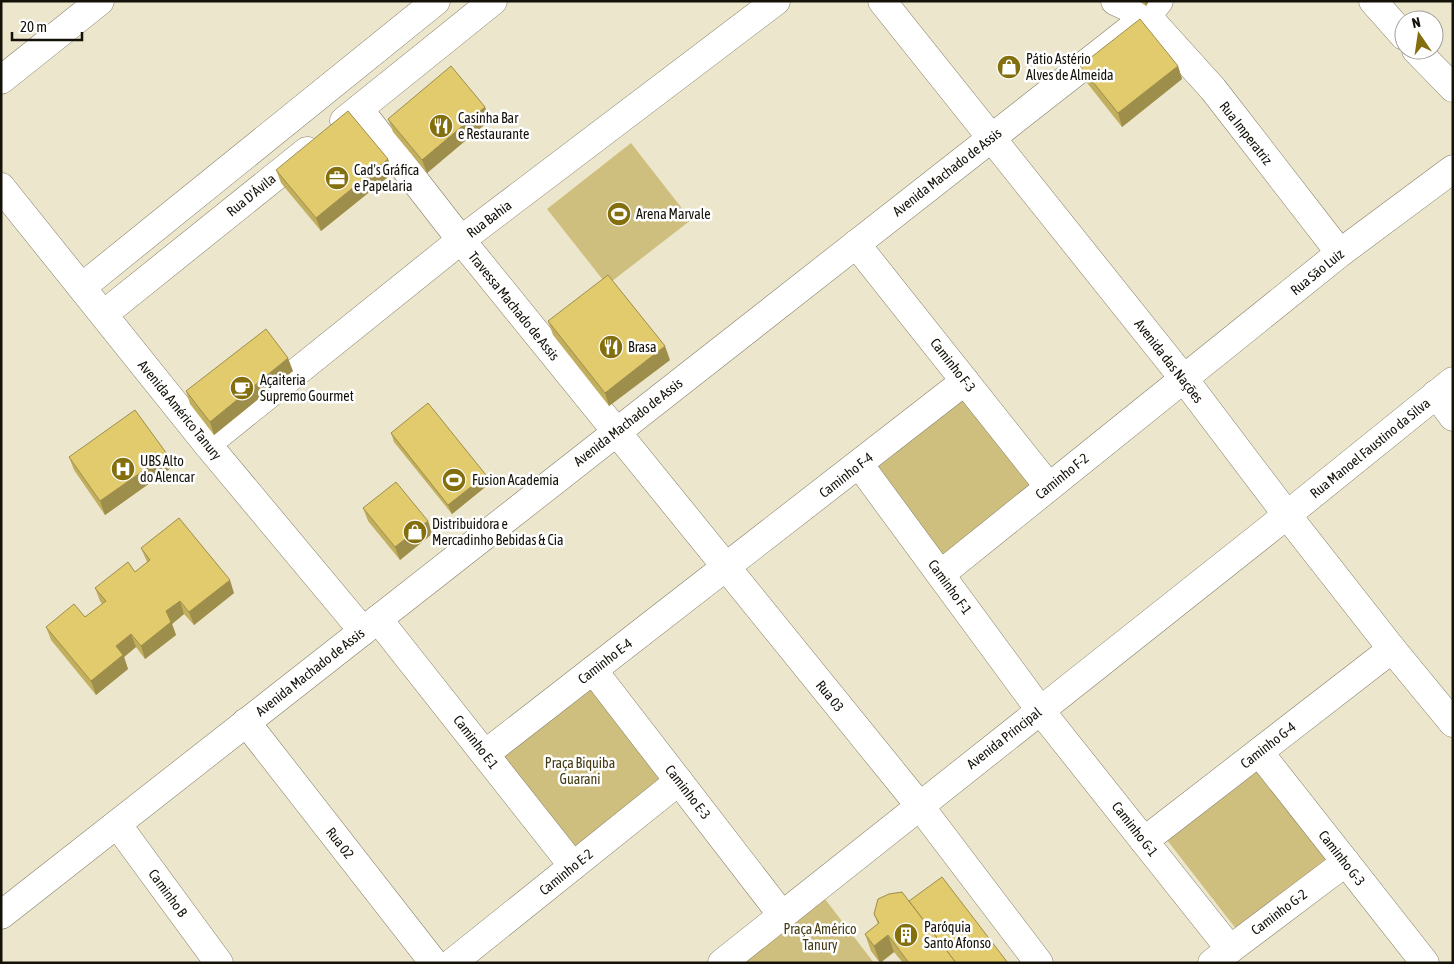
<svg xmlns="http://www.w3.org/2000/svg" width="1454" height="964" viewBox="0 0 1454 964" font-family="'Asap Condensed',sans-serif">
	<rect width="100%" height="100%" fill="#ece6cc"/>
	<!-- green -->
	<g fill="#cfbf7e">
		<polygon points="631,143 691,220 607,285 547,209"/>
		<polygon points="970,390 1043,485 942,562 869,467"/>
		<polygon points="592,684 668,779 570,857 494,761"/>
		<polygon points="1264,766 1337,860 1240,934 1167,840"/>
		<polygon points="825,899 874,963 744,963"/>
	</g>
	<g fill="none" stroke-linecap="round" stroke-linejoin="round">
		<!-- minor casing -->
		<g stroke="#857f68" stroke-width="29">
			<g id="minor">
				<polyline points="882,1 1184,379 1287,515 1392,649 1453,723"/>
				<polyline points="1115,1 1147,16 1213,89 1340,253"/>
				<polyline points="1373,1 1404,36"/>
				<polyline points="1416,50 1453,88"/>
				<polyline points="1,80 100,1"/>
				<polyline points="359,109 461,240 919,805 1039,963"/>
				<polyline points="344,121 493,1"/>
				<polyline points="1,187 207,444 363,631"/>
				<polyline points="856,244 1049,487"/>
				<polyline points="82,287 436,1"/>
				<polyline points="104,314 307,151"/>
				<polyline points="1436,394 1453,417"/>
				<polyline points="207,444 461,240 776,1"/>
				<polyline points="859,464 1040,710 1230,949"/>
				<polyline points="941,574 1340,253 1453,169"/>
				<polyline points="378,619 573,866"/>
				<polyline points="593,670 782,915"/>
				<polyline points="246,722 434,963"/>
				<polyline points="1259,752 1425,963"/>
				<polyline points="485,754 965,381"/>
				<polyline points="117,824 219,963"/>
				<polyline points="1144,841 1392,649"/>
				<polyline points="1,915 1147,16 1159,1"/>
				<polyline points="452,963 679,781"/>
				<polyline points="722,963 1287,515 1453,381"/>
				<polyline points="1212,963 1346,862"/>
			</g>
		</g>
		<!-- minor -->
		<use href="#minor" stroke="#fff" stroke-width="28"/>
	</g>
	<!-- wall -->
	<g fill="#c2af5e">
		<polygon points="1139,1 1149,1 1146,6"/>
		<polygon points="1080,66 1178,66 1182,79 1122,127 1084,79"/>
		<polygon points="388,119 490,120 427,173 393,132"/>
		<polygon points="388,159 393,173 321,231 281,183 276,170"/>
		<polygon points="548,321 670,360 609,406 553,335"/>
		<polygon points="293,371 214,435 190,404 186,391"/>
		<polygon points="391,433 486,475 489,484 452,514 394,442"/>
		<polygon points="69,457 171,468 105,515 74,470"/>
		<polygon points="363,508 428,521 432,534 400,560 368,521"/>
		<polygon points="141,548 234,593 194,625 184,614 172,624 176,635 145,659 136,647 124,657 128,669 96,695 51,640 46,627 85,617 102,604 100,601 95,588 135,572 147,562"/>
		<polygon points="909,901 1008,963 903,963 894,952 880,963 871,951 865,934 878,924 874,914"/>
	</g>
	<!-- shaded-wall -->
	<g fill="#9e8e4c">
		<polygon points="1145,1 1149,1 1146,6"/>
		<polygon points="1178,66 1182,79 1122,127 1118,113"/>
		<polygon points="485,107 490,120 427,173 422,160"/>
		<polygon points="388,159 393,173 321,231 316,218"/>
		<polygon points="665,346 670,360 609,406 605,393"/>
		<polygon points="288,358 293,371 214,435 210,422"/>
		<polygon points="167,454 171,468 105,515 100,501"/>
		<polygon points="486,475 489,484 452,514 448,505"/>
		<polygon points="428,521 432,534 400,560 395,547"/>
		<polygon points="230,580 234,593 194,625 189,612"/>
		<polygon points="180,601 184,614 172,624 176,635 145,659 141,646 166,611"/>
		<polygon points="131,634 136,647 124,657 128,669 96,695 91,681 116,646"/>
		<polygon points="888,935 894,952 880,963 874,946"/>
	</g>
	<!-- building -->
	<g fill="#e2cb6d" stroke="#9e8e4c">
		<polygon points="1140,19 1178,66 1118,113 1080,66"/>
		<polygon points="451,66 485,107 422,160 388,119"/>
		<polygon points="348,111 388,159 316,218 276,170"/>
		<polygon points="608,275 665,346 605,393 548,321"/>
		<polygon points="266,329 288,358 210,422 186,391"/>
		<polygon points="428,403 486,475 448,505 391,433"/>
		<polygon points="135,410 167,454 100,501 69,457"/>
		<polygon points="396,482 428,521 395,547 363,508"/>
		<polygon points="179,518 230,580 189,612 180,601 166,611 171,622 141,646 131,634 116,646 123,655 91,681 46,627 74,604 85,617 106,601 95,588 128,562 135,572 150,560 141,548"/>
		<polygon points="942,877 1008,963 956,963 909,901"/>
		<polygon points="902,892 956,963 909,963 888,935 874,946 865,934 879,923 874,914 878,899 889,894"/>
	</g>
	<!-- icons -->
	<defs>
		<g id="shop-disc" transform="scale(1.25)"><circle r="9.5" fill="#836f0d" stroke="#fff"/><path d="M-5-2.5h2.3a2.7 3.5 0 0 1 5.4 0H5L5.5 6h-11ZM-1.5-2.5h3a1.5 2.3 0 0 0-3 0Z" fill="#fff"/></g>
		<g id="restaurant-disc" transform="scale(1.25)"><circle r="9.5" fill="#836f0d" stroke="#fff"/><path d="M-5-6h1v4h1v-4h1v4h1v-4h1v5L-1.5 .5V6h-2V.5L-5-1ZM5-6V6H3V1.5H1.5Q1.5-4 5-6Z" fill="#fff"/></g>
		<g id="office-disc" transform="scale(1.25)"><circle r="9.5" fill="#836f0d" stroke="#fff"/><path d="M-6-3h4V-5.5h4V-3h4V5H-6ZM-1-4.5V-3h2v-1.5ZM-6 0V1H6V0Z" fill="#fff"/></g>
		<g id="stadium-disc" transform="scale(1.25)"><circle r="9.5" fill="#836f0d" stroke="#fff"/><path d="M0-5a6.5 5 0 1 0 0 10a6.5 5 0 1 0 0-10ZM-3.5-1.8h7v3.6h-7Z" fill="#fff"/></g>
		<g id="cafe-disc" transform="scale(1.25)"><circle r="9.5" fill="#836f0d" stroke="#fff"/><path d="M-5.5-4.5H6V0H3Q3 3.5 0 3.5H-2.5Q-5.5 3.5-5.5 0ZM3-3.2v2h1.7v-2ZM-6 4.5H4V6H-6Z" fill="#fff"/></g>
		<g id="hospital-disc" transform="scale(1.25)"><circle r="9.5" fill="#836f0d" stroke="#fff"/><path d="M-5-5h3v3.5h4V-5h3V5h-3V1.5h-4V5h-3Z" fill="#fff"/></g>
		<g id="building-disc" transform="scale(1.25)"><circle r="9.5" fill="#836f0d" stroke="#fff"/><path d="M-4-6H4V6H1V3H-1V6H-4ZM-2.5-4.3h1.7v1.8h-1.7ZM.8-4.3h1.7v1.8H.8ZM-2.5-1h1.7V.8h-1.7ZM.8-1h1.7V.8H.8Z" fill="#fff"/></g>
	</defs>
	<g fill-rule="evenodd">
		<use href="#shop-disc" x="1009" y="67"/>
		<use href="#restaurant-disc" x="441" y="126"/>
		<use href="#office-disc" x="337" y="178"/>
		<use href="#stadium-disc" x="619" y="214"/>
		<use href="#restaurant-disc" x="611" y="347"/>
		<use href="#cafe-disc" x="242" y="388"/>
		<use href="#hospital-disc" x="123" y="469"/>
		<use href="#stadium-disc" x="454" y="480"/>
		<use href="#shop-disc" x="415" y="532"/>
		<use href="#building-disc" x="906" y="935"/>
	</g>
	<g text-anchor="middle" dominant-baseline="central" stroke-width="5" stroke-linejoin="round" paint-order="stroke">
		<!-- poi labels -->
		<g font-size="14" fill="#141109" stroke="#fff" text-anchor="start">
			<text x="1026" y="59">Pátio Astério<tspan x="1026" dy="16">Alves de Almeida</tspan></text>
			<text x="458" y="118">Casinha Bar<tspan x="458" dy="16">e Restaurante</tspan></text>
			<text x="354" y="170">Cad's Gráfica<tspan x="354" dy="16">e Papelaria</tspan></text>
			<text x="636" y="214">Arena Marvale</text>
			<text x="628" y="347">Brasa</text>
			<text x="260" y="380">Açaiteria<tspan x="260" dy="16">Supremo Gourmet</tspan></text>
			<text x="140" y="461">UBS Alto<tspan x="140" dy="16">do Alencar</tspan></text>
			<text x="472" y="480">Fusion Academia</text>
			<text x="432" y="524">Distribuidora e<tspan x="432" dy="16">Mercadinho Bebidas &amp; Cia</tspan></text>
			<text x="924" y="927">Paróquia<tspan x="924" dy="16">Santo Afonso</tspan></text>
		</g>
		<!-- street labels -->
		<g font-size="14" fill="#141109" stroke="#fff">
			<text transform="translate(1246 133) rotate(52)">Rua Imperatriz</text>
			<text transform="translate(947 172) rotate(-38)">Avenida Machado de Assis</text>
			<text transform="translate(251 195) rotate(-39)">Rua D'Ávila</text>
			<text transform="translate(489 219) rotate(-37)">Rua Bahia</text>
			<text transform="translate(1317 272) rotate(-39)">Rua São Luiz</text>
			<text transform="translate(514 306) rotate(51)">Travessa Machado de Assis</text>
			<text transform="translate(1169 361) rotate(52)">Avenida das Nações</text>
			<text transform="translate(953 365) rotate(52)">Caminho F-3</text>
			<text transform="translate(180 410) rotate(51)">Avenida Américo Tanury</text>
			<text transform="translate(628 422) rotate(-38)">Avenida Machado de Assis</text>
			<text transform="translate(1370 448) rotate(-39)">Rua Manoel Faustino da Silva</text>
			<text transform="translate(846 475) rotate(-38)">Caminho F-4</text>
			<text transform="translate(1062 476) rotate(-39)">Caminho F-2</text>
			<text transform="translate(950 587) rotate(54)">Caminho F-1</text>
			<text transform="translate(605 661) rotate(-38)">Caminho E-4</text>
			<text transform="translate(310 672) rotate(-38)">Avenida Machado de Assis</text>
			<text transform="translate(830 696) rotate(51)">Rua 03</text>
			<text transform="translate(1004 738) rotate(-38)">Avenida Principal</text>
			<text transform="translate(476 742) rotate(52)">Caminho E-1</text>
			<text transform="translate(1268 745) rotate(-38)">Caminho G-4</text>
			<text transform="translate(688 792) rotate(52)">Caminho E-3</text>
			<text transform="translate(1135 829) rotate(52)">Caminho G-1</text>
			<text transform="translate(340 843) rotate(52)">Rua 02</text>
			<text transform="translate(1342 858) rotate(52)">Caminho G-3</text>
			<text transform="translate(566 872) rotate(-39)">Caminho E-2</text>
			<text transform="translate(168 893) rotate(54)">Caminho B</text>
			<text transform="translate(1279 912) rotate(-37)">Caminho G-2</text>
		</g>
		<!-- park labels -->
		<g font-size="14" fill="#443b13" stroke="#fff">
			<text x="580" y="763">Praça Biquiba<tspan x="580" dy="16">Guarani</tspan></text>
			<text x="820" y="929">Praça Américo<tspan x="820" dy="16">Tanury</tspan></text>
		</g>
	</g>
	<!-- border -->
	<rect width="1454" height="964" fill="none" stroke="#141109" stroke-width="5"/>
	<!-- north arrow -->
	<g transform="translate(1419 35) rotate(347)"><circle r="24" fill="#ffffff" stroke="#a1a09d"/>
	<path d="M0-4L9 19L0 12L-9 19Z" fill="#836f0d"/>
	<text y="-8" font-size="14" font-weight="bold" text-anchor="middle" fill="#141109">N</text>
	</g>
	<!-- scale -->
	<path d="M12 32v8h70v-8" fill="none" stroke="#141109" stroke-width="2.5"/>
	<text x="20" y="32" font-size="15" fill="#141109" stroke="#ffffff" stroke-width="4" paint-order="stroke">20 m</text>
</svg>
